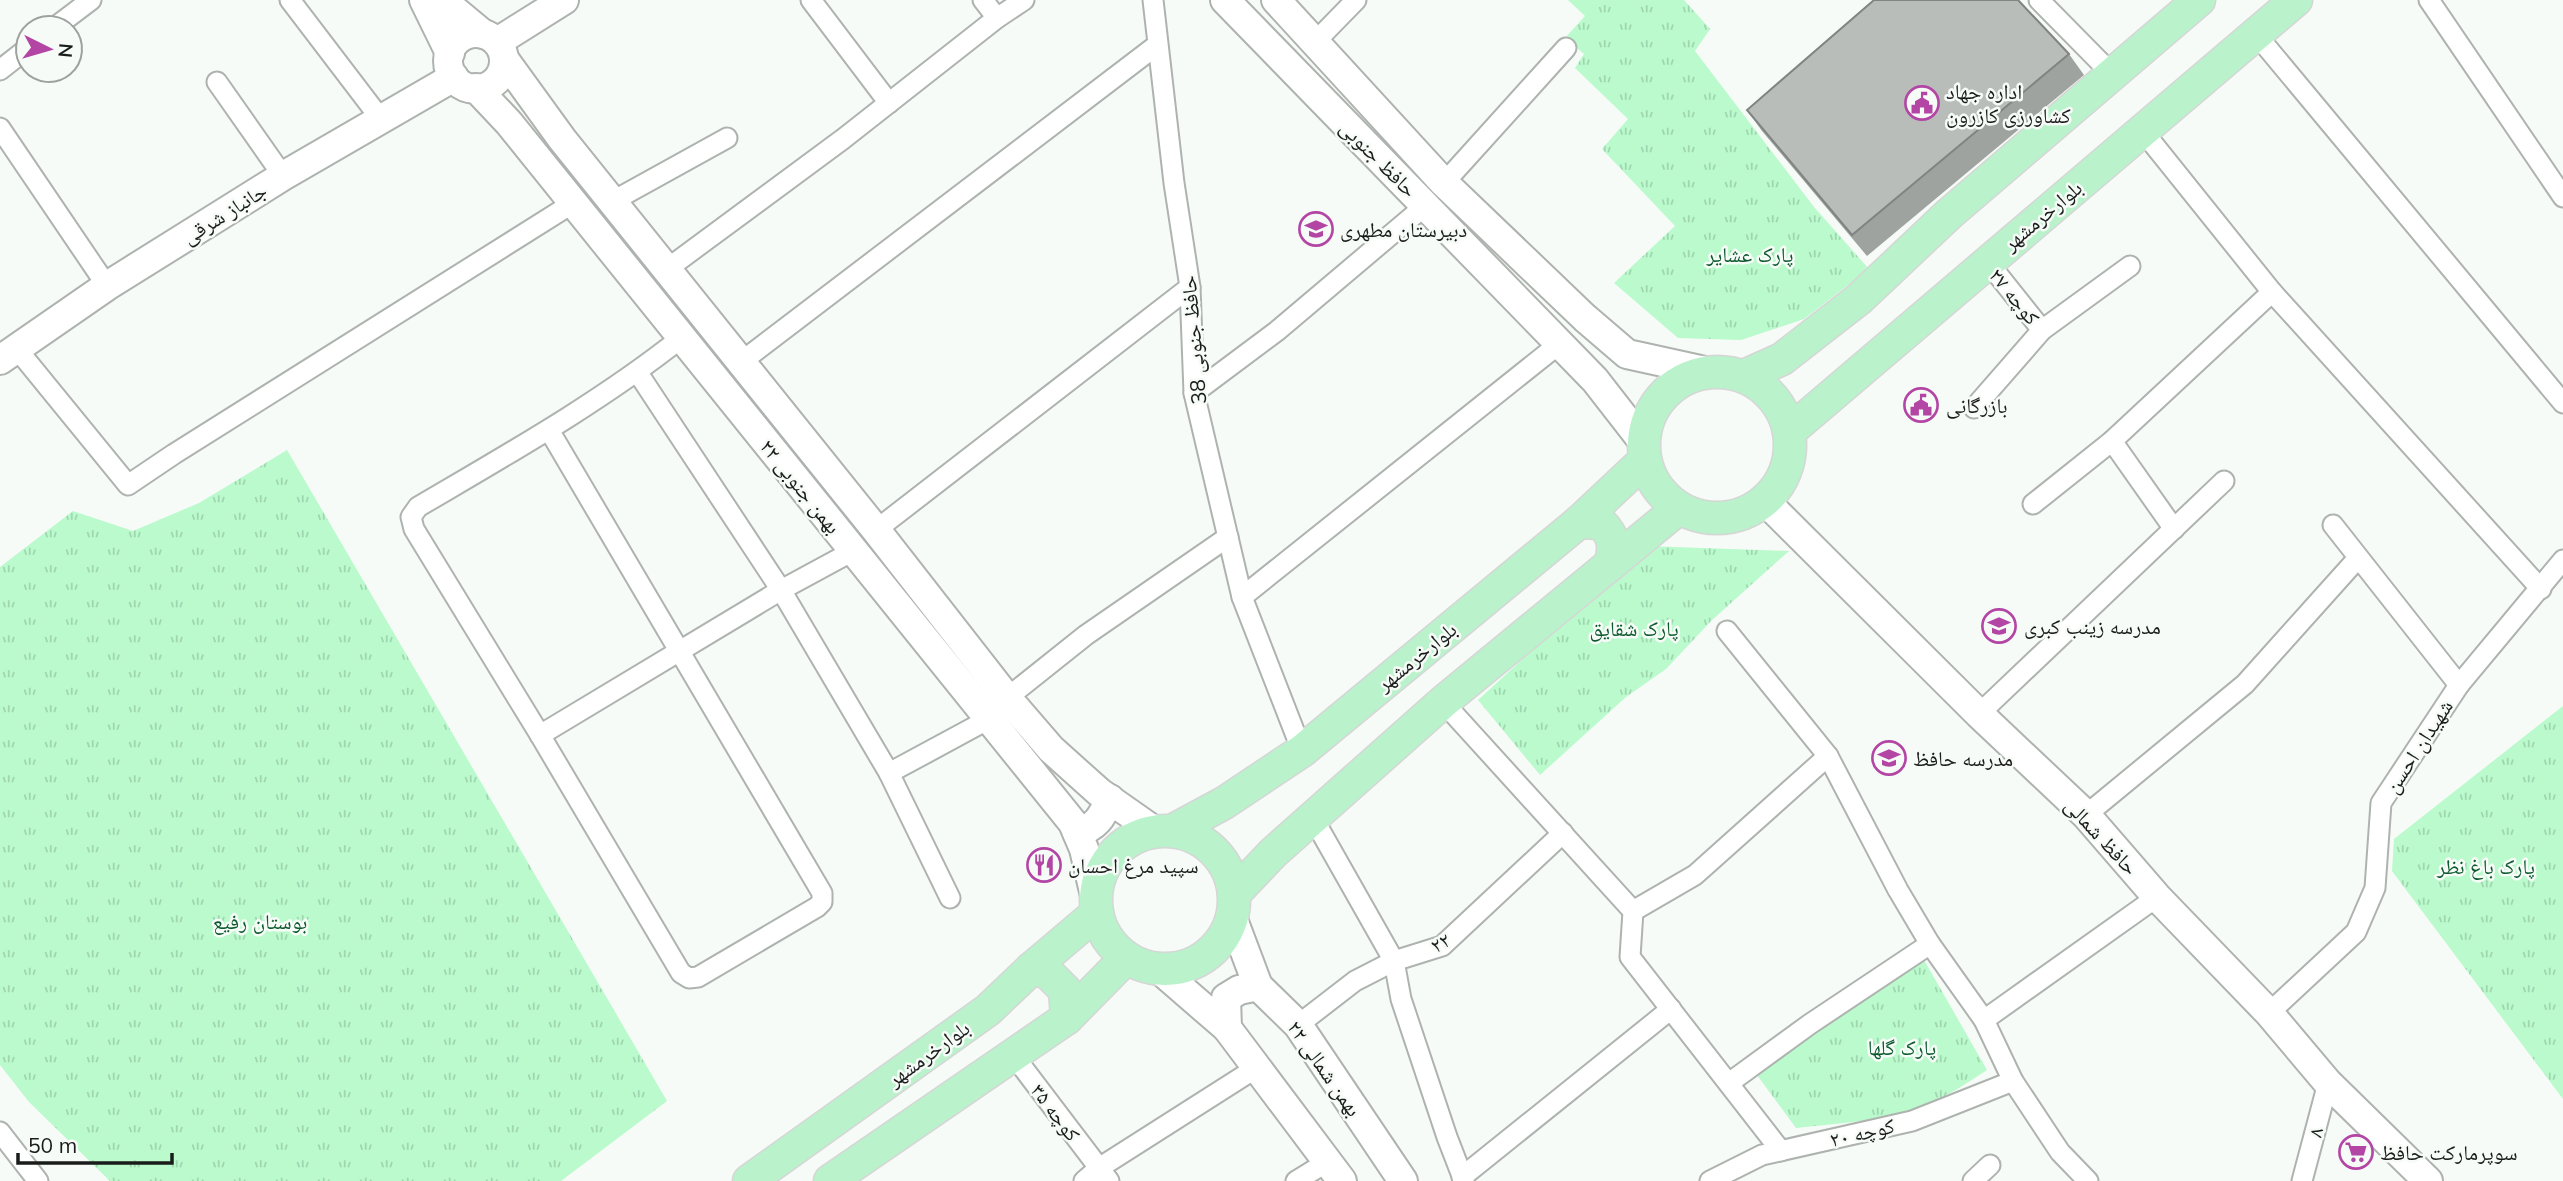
<svg xmlns="http://www.w3.org/2000/svg" width="2563" height="1181" viewBox="0 0 2563 1181" font-family="Mulish,'Noto Naskh Arabic',sans-serif">
	<defs>
		<pattern id="grass-tufts" width="24" height="20" patternUnits="userSpaceOnUse" patternTransform="scale(1.75)"><rect width="24" height="20" fill="#bafacc"/><path d="M3 7l-1-3M5 7V3M7 7l1-3M15 17l-1-3M17 17v-4M19 17l1-3" fill="none" stroke="#9fd6af"/></pattern>
	</defs>
	<rect width="100%" height="100%" fill="#f6fbf7"/>
	<!-- grass -->
	<g fill="url(#grass-tufts)">
		<polygon points="1568,0 1684,0 1710,29 1695,51 1814,207 1869,269 1804,319 1741,340 1678,338 1614,283 1675,226 1602,149 1628,119 1575,68 1584,54 1565,38 1585,16"/>
		<polygon points="287,450 667,1101 561,1181 110,1181 29,1102 0,1065 0,567 73,511 133,531 199,503"/>
		<polygon points="1646,546 1789,551 1712,620 1666,669 1626,697 1540,775 1478,700"/>
		<polygon points="2563,706 2563,1099 2392,871 2394,839"/>
		<path d="M1924,960l63,110c-25,17 -53,34 -82,42 -35,10 -73,12 -109,16l-45,-61z"/>
	</g>
	<g fill="none" stroke-linecap="round" stroke-linejoin="round">
		<!-- street casing -->
		<g stroke="#aeb3af" stroke-width="23">
			<g id="street">
				<polyline points="290,0 380,118"/>
				<polyline points="811,0 889,103"/>
				<polyline points="983,0 997,18"/>
				<polyline points="1153,0 1174,183 1190,287 1194,393 1242,597 1302,751"/>
				<polyline points="2039,0 2112,74"/>
				<polyline points="2429,0 2563,197"/>
				<polyline points="54,28 91,0"/>
				<polyline points="2255,33 2563,403"/>
				<polyline points="1316,41 1356,0"/>
				<polyline points="0,70 28,48"/>
				<polyline points="217,82 283,176"/>
				<polyline points="0,128 107,286"/>
				<polyline points="2142,130 2272,292 2541,589"/>
				<polyline points="1444,183 1566,48"/>
				<polyline points="613,201 727,138"/>
				<polyline points="1987,261 2042,330"/>
				<polyline points="667,269 843,139 997,18 1024,0"/>
				<polyline points="17,349 128,485 174,454 573,203"/>
				<polyline points="741,362 1157,45"/>
				<polyline points="638,373 781,590 889,773 950,898"/>
				<polyline points="1194,393 1277,331 1426,205"/>
				<polyline points="1974,408 2042,330 2130,266"/>
				<path d="M549,430l273,463v9l-5,5 -119,70 -9,1 -8,-5 -141,-238 -126,-206 -3,-12 7,-10c90,-53 181,-104 263,-169"/>
				<polyline points="2112,441 2174,529"/>
				<polyline points="2033,504 2112,441 2272,292"/>
				<polyline points="2333,525 2459,685"/>
				<polyline points="876,530 1190,287"/>
				<polyline points="1242,597 1559,344"/>
				<polyline points="1727,631 1828,756 1898,890 1930,944 1984,1020 2013,1081 2060,1152 2088,1181"/>
				<polyline points="1007,698 1086,635 1228,537"/>
				<polyline points="1443,702 1633,911 1630,957 1781,1151"/>
				<polyline points="1979,714 2224,481"/>
				<polyline points="540,735 781,590 853,551"/>
				<polyline points="889,773 989,719"/>
				<polyline points="2086,815 2245,684 2358,558"/>
				<polyline points="1313,818 1394,961 1401,999 1447,1137 1464,1181"/>
				<polyline points="1633,911 1695,875 1828,756"/>
				<polyline points="2269,1013 2356,932 2375,888 2381,803 2459,685 2563,560"/>
				<polyline points="1984,1020 2157,897"/>
				<polyline points="1298,1025 1355,981 1394,961 1442,946 1563,833"/>
				<polyline points="1014,1056 1109,1181"/>
				<polyline points="1729,1083 1810,1024 1930,944"/>
				<polyline points="0,1132 38,1181"/>
				<polyline points="1462,1177 1671,1009"/>
				<polyline points="1084,1181 1099,1168 1256,1068"/>
				<polyline points="1296,1181 1327,1162"/>
				<polyline points="1710,1181 1762,1155 1912,1121 2013,1081"/>
				<polyline points="1973,1181 1990,1165"/>
				<polyline points="2302,1181 2328,1083"/>
			</g>
		</g>
		<!-- secondary casing -->
		<g stroke="#aeb3af" stroke-width="32">
			<g id="secondary">
				<polyline points="424,0 450,53"/>
				<polyline points="442,0 483,34"/>
				<polyline points="1225,0 1595,380 1644,443"/>
				<polyline points="1276,0 1444,183 1585,318 1627,354 1709,372"/>
				<circle cx="476" cy="61" r="28"/>
				<polyline points="497,42 564,0"/>
				<polyline points="504,59 562,139 876,530 1007,698 1051,749 1099,792 1156,832"/>
				<polyline points="476,88 509,123 1073,823 1084,849 1096,900"/>
				<polyline points="0,360 107,286 283,176 454,77"/>
				<polyline points="1765,501 1979,714 2086,815 2157,897 2269,1013 2328,1083 2428,1181"/>
				<path d="M1077,832c19,-4 25,-15 33,-33"/>
				<polyline points="1232,917 1258,986 1298,1025 1403,1181"/>
				<polyline points="1160,970 1227,1028 1342,1181"/>
				<polyline points="1227,1028 1226,998 1239,990 1258,986"/>
			</g>
		</g>
		<!-- primary casing -->
		<g stroke="#d6d6d6" stroke-width="35">
			<g id="primary">
				<circle cx="1717" cy="445" r="73"/>
				<polyline points="1744,376 1782,359 1859,299 1949,214 2199,0"/>
				<polyline points="1790,431 2296,0"/>
				<path d="M1579,522l22,1c13,13 14,22 10,41"/>
				<polyline points="1172,831 1224,803 1302,751 1579,522 1645,460"/>
				<circle cx="1165" cy="900" r="69"/>
				<polyline points="1234,894 1273,853 1443,702 1679,508"/>
				<polyline points="1032,968 1048,973 1065,990 1067,1018"/>
				<polyline points="749,1181 988,1010 1032,968 1097,913"/>
				<polyline points="830,1181 1067,1018 1126,958"/>
			</g>
		</g>
		<!-- street -->
		<use href="#street" stroke="#fff" stroke-width="19"/>
		<!-- secondary -->
		<use href="#secondary" stroke="#fff" stroke-width="28"/>
		<!-- primary -->
		<use href="#primary" stroke="#b9f2cb" stroke-width="32"/>
	</g>
	<!-- wall -->
	<polygon fill="#9ea3a0" points="2069,54 2084,75 1867,256 1762,131 1747,110"/>
	<!-- building -->
	<polygon fill="#b8bdba" stroke="#818482" stroke-width="2" points="1874,0 2018,0 2069,54 1852,235 1747,110"/>
	<!-- icons -->
	<defs>
		<g id="civic-ring" transform="scale(1.75)"><circle r="9.5" fill="#f6fbf7" stroke="#b346a5" stroke-width="1.5"/><path d="M-.6-6.5H3V-4.5H.6V-3L4-1V1h2V6H-6V1h2V-1L-.6-3ZM-1.2 2.5V6h2.4V2.5Z" fill="#b346a5"/></g>
		<g id="school-ring" transform="scale(1.75)"><circle r="9.5" fill="#f6fbf7" stroke="#b346a5" stroke-width="1.5"/><path d="M0-5L7-2L0 1L-7-2ZM-4 1L0 2.5L4 1V4Q0 6-4 4Z" fill="#b346a5"/></g>
		<g id="restaurant-ring" transform="scale(1.75)"><circle r="9.5" fill="#f6fbf7" stroke="#b346a5" stroke-width="1.5"/><path d="M-5-6h1v4h1v-4h1v4h1v-4h1v5L-1.5 .5V6h-2V.5L-5-1ZM5-6V6H3V1.5H1.5Q1.5-4 5-6Z" fill="#b346a5"/></g>
		<g id="supermarket-ring" transform="scale(1.75)"><circle r="9.5" fill="#f6fbf7" stroke="#b346a5" stroke-width="1.5"/><path d="M-6-5.5h2.5l.6 2H6L4.5 2H-2.5L-4.4-4H-6ZM-1.5 3.2a1.3 1.3 0 1 0 .1 0ZM3 3.2a1.3 1.3 0 1 0 .1 0Z" fill="#b346a5"/></g>
	</defs>
	<g fill-rule="evenodd">
		<use href="#civic-ring" x="1922" y="103"/>
		<use href="#school-ring" x="1316" y="229"/>
		<use href="#civic-ring" x="1921" y="405"/>
		<use href="#school-ring" x="1999" y="626"/>
		<use href="#school-ring" x="1889" y="758"/>
		<use href="#restaurant-ring" x="1044" y="865"/>
		<use href="#supermarket-ring" x="2356" y="1152"/>
	</g>
	<g text-anchor="middle" dominant-baseline="central" stroke-width="5" stroke-linejoin="round" paint-order="stroke">
		<!-- poi labels -->
		<g font-size="21" fill="#1a1c1b" stroke="#f6fbf7" text-anchor="start">
			<text x="1946" y="91">اداره جهاد<tspan x="1946" dy="24">کشاورزی کازرون</tspan></text>
			<text x="1340" y="229">دبیرستان مطهری</text>
			<text x="1946" y="405">بازرگانی</text>
			<text x="2024" y="626">مدرسه زینب کبری</text>
			<text x="1913" y="758">مدرسه حافظ</text>
			<text x="1068" y="865">سپید مرغ احسان</text>
			<text x="2380" y="1152">سوپرمارکت حافظ</text>
		</g>
		<!-- street labels -->
		<g font-size="21" fill="#1a1c1b" stroke="#f6fbf7">
			<text transform="translate(1379 158) rotate(45)">حافظ جنوبی</text>
			<text transform="translate(224 213) rotate(-32)">جانباز شرقی</text>
			<text transform="translate(2042 215) rotate(-40)">بلوارخرمشهر</text>
			<text transform="translate(2015 296) rotate(51)">کوچه ۲۷</text>
			<text transform="translate(1193 340) rotate(-95)">حافظ جنوبی 38</text>
			<text transform="translate(801 486) rotate(51)">۲۲ بهمن جنوبی</text>
			<text transform="translate(1416 656) rotate(-39)">بلوارخرمشهر</text>
			<text transform="translate(2418 746) rotate(-57)">شهیدان احسن</text>
			<text transform="translate(2102 836) rotate(47)">حافظ شمالی</text>
			<text transform="translate(1440 942) rotate(-30)">۲۲</text>
			<text transform="translate(928 1053) rotate(-36)">بلوارخرمشهر</text>
			<text transform="translate(1325 1068) rotate(55)">۲۲ بهمن شمالی</text>
			<text transform="translate(1056 1112) rotate(53)">کوچه ۳۵</text>
			<text transform="translate(1862 1132) rotate(-13)">کوچه ۲۰</text>
			<text transform="translate(2315 1132) rotate(-76)">۸</text>
		</g>
		<!-- park labels -->
		<g font-size="21" fill="#0d5a2f" stroke="#f6fbf7">
			<text x="1750" y="254">پارک عشایر</text>
			<text x="1634" y="628">پارک شقایق</text>
			<text x="2486" y="866">پارک باغ نظر</text>
			<text x="260" y="921">بوستان رفیع</text>
			<text x="1902" y="1047">پارک گلها</text>
		</g>
	</g>
	<!-- north arrow -->
	<g transform="translate(49 49) rotate(95)"><circle r="33" fill="#f6fbf7" stroke="#9ea29f" stroke-width="2"/>
	<path d="M0-5L12 26L0 18L-12 26Z" fill="#b346a5"/>
	<text y="-10" font-size="19" font-weight="bold" text-anchor="middle" fill="#1a1c1b">N</text>
	</g>
	<!-- scale -->
	<path d="M18 1153v10h154v-10" fill="none" stroke="#1a1c1b" stroke-width="3.5"/>
	<text x="28" y="1153" font-size="21" fill="#1a1c1b" stroke="#f6fbf7" stroke-width="5" paint-order="stroke">50 m</text>
</svg>
